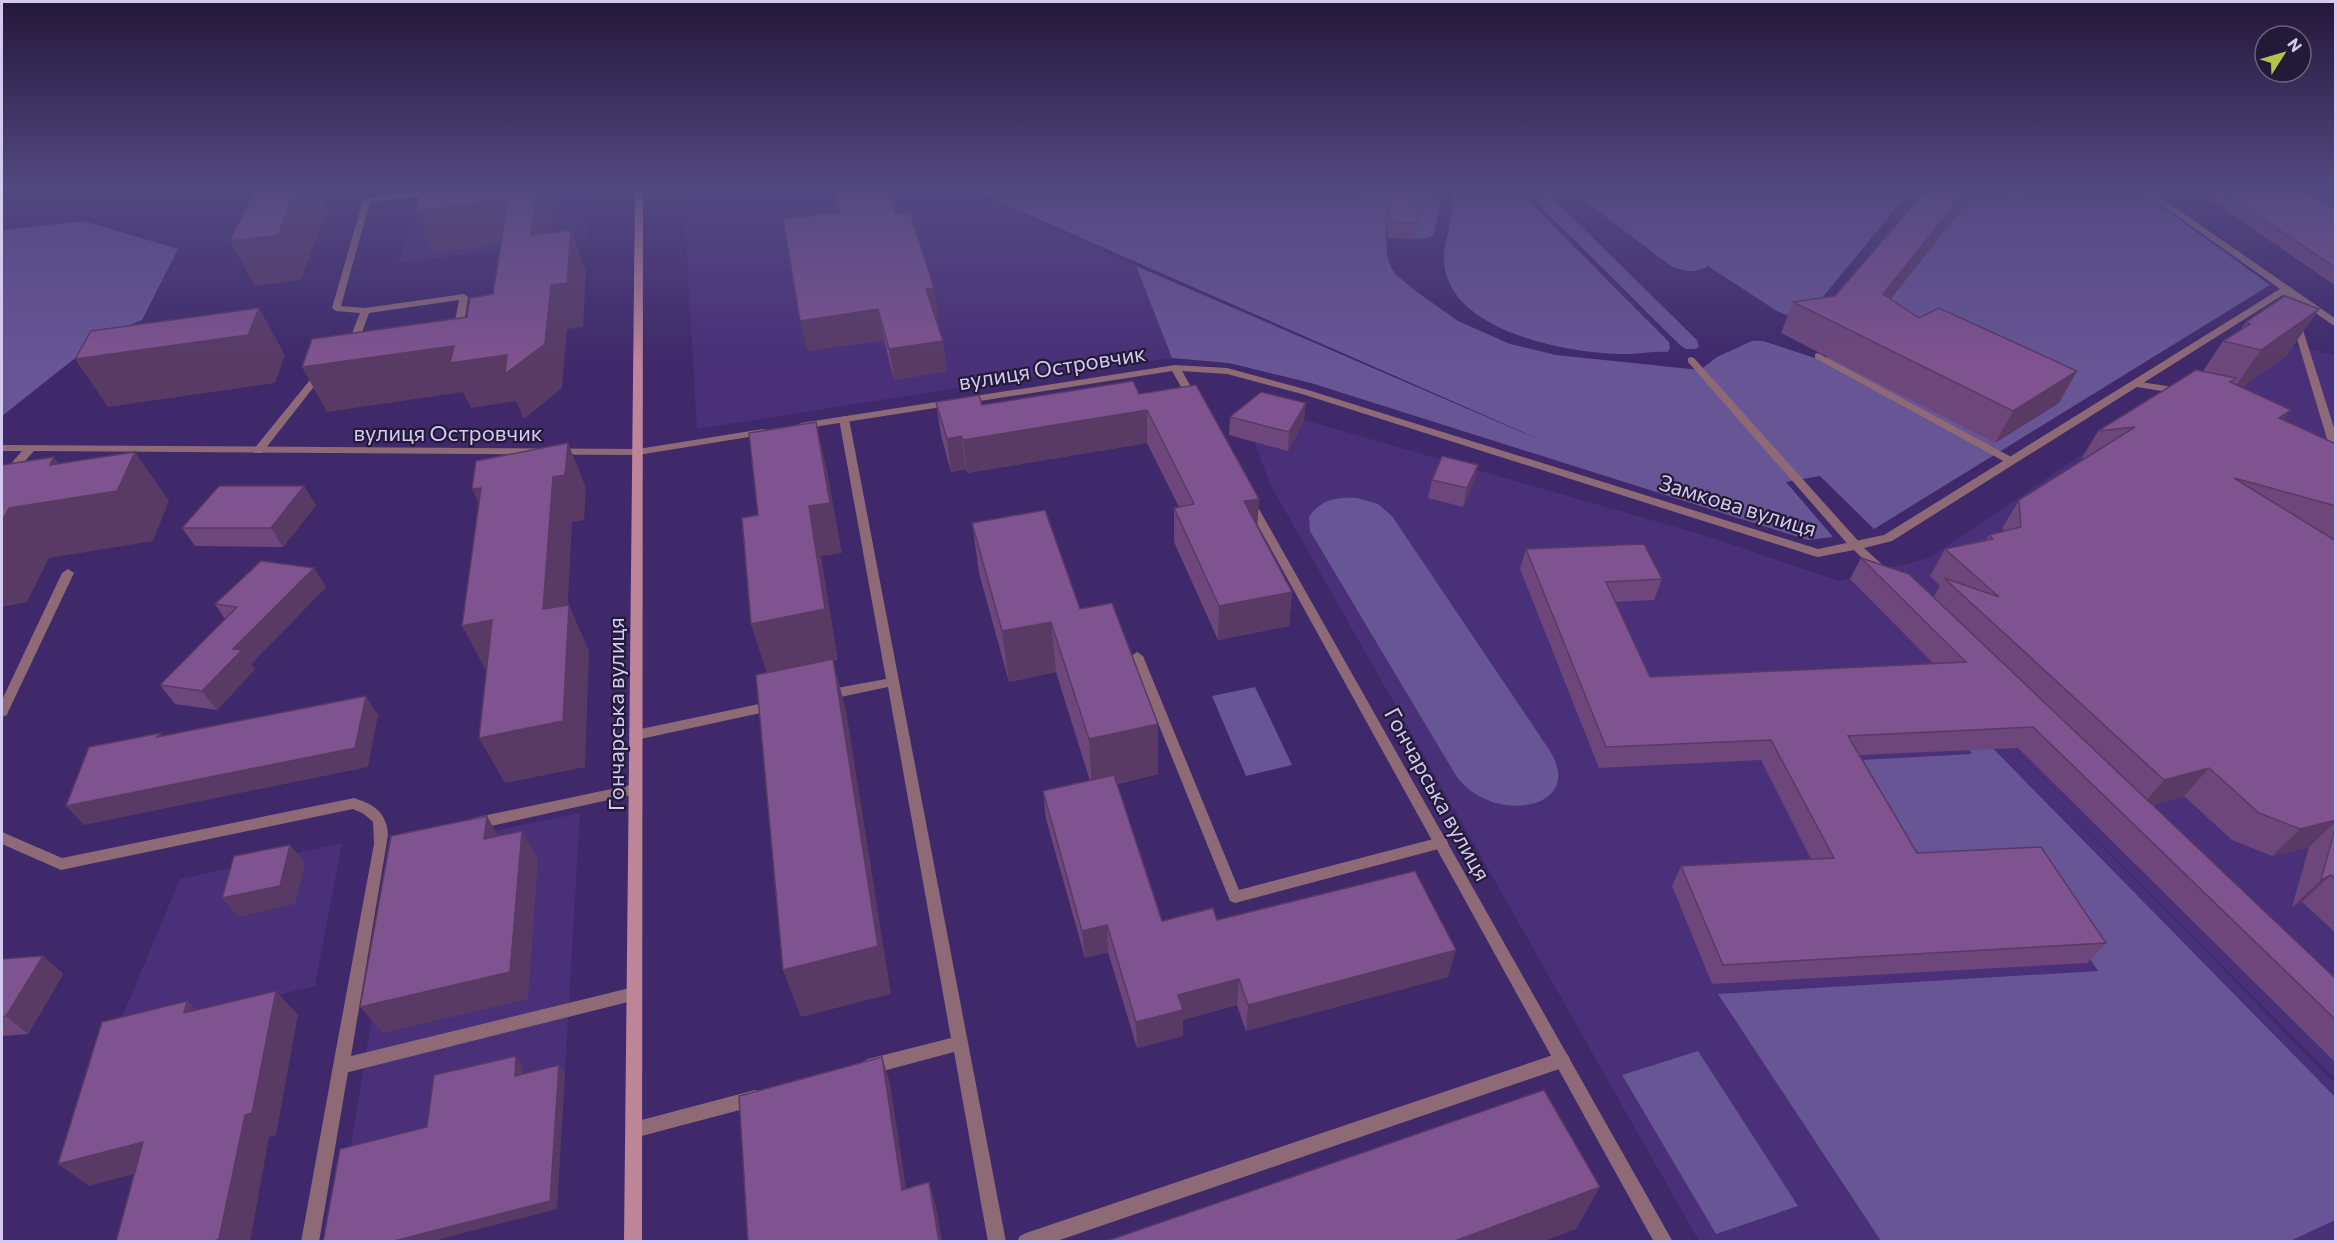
<svg xmlns="http://www.w3.org/2000/svg" width="2337" height="1243" viewBox="0 0 2337 1243" font-family="Commissioner,sans-serif">
	<rect width="100%" height="100%" fill="#3f296a"/>
	<!-- built -->
	<g fill="#493078">
		<polygon points="515,188 590,188 588,238 399,263 416,200"/>
		<polygon points="683,188 965,188 1136,266 1172,358 989,383 697,429"/>
		<polygon points="2250,341 2268,341 2335,355 2335,1079 2042,785 2335,1083 2335,1241 1699,1241 1270,484 1246,419 1259,409 1308,421 1710,537 1839,581 1929,558"/>
		<polygon points="580,813 557,1209 531,1215 349,1157 399,851"/>
		<polygon points="342,843 315,986 115,1034 180,879"/>
	</g>
	<!-- green -->
	<g fill="#685596">
		<polygon points="968,188 1360,188 1361,196 1384,198 1387,256 1391,267 1395,274 1417,292 1458,321 1510,344 1556,355 1700,370 1717,357 1752,341 1763,341 1818,359 1896,343 1870,325 1978,188 2136,188 2270,285 1874,529 1820,476 1786,482 1833,537 1808,540 1311,383 1229,363 1172,358 1136,266 1561,449"/>
		<polygon points="1433,188 1442,188 1434,235 1428,238 1416,239 1410,194 1434,195"/>
		<path d="M1455,188h61l153,154 1,6 -2,4c-17,-1 -33,3 -50,2 -55,-2 -172,-24 -174,-94 -1,-14 5,-27 7,-41 2,-10 1,-21 4,-31z"/>
		<polygon points="1522,188 1542,188 1697,340 1699,346 1696,349 1686,349 1680,345"/>
		<path d="M1568,188h276l8,3 8,-3h41l4,9 -97,118 -19,1 -12,-5 -69,-45c-14,8 -22,6 -37,0z"/>
		<polygon points="84,221 178,249 142,320 103,336 2,416 2,230"/>
		<path d="M1357,498l21,6 14,12 158,235c37,60 -61,75 -95,23l-145,-243 -1,-14c11,-18 29,-20 48,-19z"/>
		<polygon points="1916,670 2335,1097 2335,1220 2288,1242 1881,1241 1718,994 2098,971 2027,862 1906,869 1843,761 1972,754"/>
		<polygon points="1255,687 1292,765 1246,776 1212,696"/>
		<polygon points="1698,1051 1798,1206 1716,1234 1622,1075"/>
	</g>
	<g fill="none" stroke-linecap="round" stroke-linejoin="round">
		<!-- service -->
		<g fill="#8e6a77" fill-rule="evenodd">
			<polygon points="434,190 437,190 437,194 370,202 341,306 365,308 464,294 468,297 463,332 458,335 453,332 459,300 369,313 357,346 355,348 349,348 347,346 360,313 336,311 332,308 363,200 367,198"/>
			<polygon points="2286,286 2290,289 2336,434 2336,455 2331,452 2282,289"/>
			<polygon points="324,371 327,372 327,376 320,379 262,453 254,453 253,451 254,449 314,375"/>
			<polygon points="2134,381 2180,388 2185,391 2180,394 2131,386 2131,382"/>
			<polygon points="844,416 849,419 1006,1242 988,1242 954,1052 868,1075 862,1072 860,1067 862,1062 868,1059 951,1038 888,687 826,700 822,698 820,695 822,692 826,690 886,679 839,419"/>
			<polygon points="68,569 74,573 8,712 7,715 2,717 2,700 62,573"/>
			<polygon points="1137,652 1143,656 1239,890 1441,837 1446,839 1448,843 1446,847 1235,903 1230,901 1131,656"/>
			<polygon points="774,701 779,703 780,706 779,709 636,740 631,739 629,735 631,731 636,730"/>
			<polygon points="635,784 640,785 642,789 640,793 635,794 473,830 468,828 466,824 468,820 473,818"/>
			<path d="M354,798c20,6 33,15 34,37l-37,221 283,-69 6,2 2,5 -2,5 -299,75 -6,-3 -2,-5 41,-222 -1,-22 -9,-8 -11,-5 -292,61 -59,-26v-12l60,26z"/>
			<polygon points="1562,1052 1568,1055 1570,1060 1568,1065 1562,1068 1054,1242 1017,1242 1020,1236 1026,1233"/>
			<polygon points="755,1090 761,1092 763,1098 761,1104 755,1106 634,1138 628,1136 626,1130 628,1124 634,1122"/>
		</g>
		<!-- pedestrian -->
		<g fill="#8e6a77" fill-rule="evenodd">
			<polygon points="1818,353 2015,459 2016,461 2015,463 2007,463 1815,358 1815,354"/>
			<polygon points="1691,357 1694,358 1860,543 1862,546 1860,549 1852,549 1688,362 1688,358"/>
		</g>
		<!-- minor -->
		<g fill="#8e6a77" fill-rule="evenodd">
			<polygon points="2138,188 2147,188 2336,319 2336,327 2286,293 1892,541 1864,548 1887,569 1889,572 1883,576 1879,575 1854,550 1818,557 1814,556 1302,394 1227,374 1182,371 1199,401 1194,404 1189,401 1172,371 801,429 796,426 801,423 1175,365 1227,368 1308,390 1818,549 1884,535 2280,289"/>
			<polygon points="763,429 767,430 767,434 638,455 34,451 6,482 2,483 2,474 22,451 2,451 2,445 638,449"/>
			<polygon points="1250,499 1255,502 1673,1242 1654,1242 1245,502"/>
			<polygon points="341,1058 347,1061 349,1066 319,1242 301,1242 333,1066 335,1061"/>
		</g>
		<!-- secondary -->
		<polygon fill="#be8599" fill-rule="evenodd" points="635,188 643,188 642,1242 624,1242"/>
	</g>
	<!-- wall -->
	<g fill="#6d477b">
		<polygon points="833,188 887,188 896,214 934,288 939,318 935,318 947,371 894,380 884,340 807,351 839,212"/>
		<polygon points="1360,188 1435,188 1434,195 1414,194 1418,223 1416,239 1388,238 1384,202 1361,196"/>
		<polygon points="1844,188 1860,188 1852,191"/>
		<polygon points="1928,188 1978,188 1890,299 1919,318 2059,403 1995,443 1781,333 1793,302 1835,296"/>
		<polygon points="1981,188 2029,188 2020,196"/>
		<polygon points="2210,188 2298,188 2336,210 2336,284 2333,284 2205,196"/>
		<polygon points="2319,309 2286,356 2241,388 2283,420 2336,444 2336,540 2331,538 2336,541 2336,933 2302,902 2292,907 2309,847 2272,856 2232,840 2184,796 2152,805 2336,979 2336,1063 2018,748 1860,755 1917,853 2106,943 2087,963 1712,984 1672,886 1681,866 1811,859 1761,760 1599,768 1520,569 1526,549 1662,579 1654,600 1615,602 1650,677 1934,664 1850,579 1861,558 1933,598 1940,586 1930,576 1945,549 1986,540 1989,535 2003,532 2003,527 2019,500 2085,458 2082,458 2098,431 2203,371 2223,341 2240,330 2246,322"/>
		<polygon points="1139,394 1259,499 1257,526 1292,592 1289,626 1218,640 1174,542 1174,508 1179,507 1147,443 967,473 966,469 951,472 941,435 936,402 982,405"/>
		<polygon points="1230,417 1304,421 1288,451 1229,435"/>
		<polygon points="1432,480 1474,483 1463,507 1428,498"/>
		<polygon points="316,505 283,547 195,546 182,528"/>
		<polygon points="972,523 1080,609 1158,724 1158,774 1117,784 1162,921 1217,920 1448,977 1246,1031 1237,1005 1183,1020 1183,1036 1137,1048 1108,952 1085,958 1046,819 1043,791 1090,781 1056,672 1009,682 979,573"/>
		<polygon points="326,587 251,664 255,669 217,710 175,704 160,685 225,619 215,604"/>
		<polygon points="43,956 63,974 28,1034 2,1036 2,959"/>
	</g>
	<!-- shaded-wall -->
	<g fill="#593a64">
		<polygon points="297,188 317,188 327,210 301,280 255,286 230,241"/>
		<polygon points="537,188 547,188 554,207 547,278 531,235"/>
		<polygon points="1853,188 1860,188 1852,191"/>
		<polygon points="1968,188 1978,188 1870,325 1883,294"/>
		<polygon points="2024,188 2029,188 2020,196"/>
		<polygon points="508,199 524,241 434,253 416,211"/>
		<polygon points="571,230 586,272 583,327 567,329 562,388 524,419 516,401 471,408 463,392 327,412 302,367 454,346 551,285"/>
		<polygon points="934,288 939,318 930,319 926,289"/>
		<polygon points="259,308 285,355 275,383 108,407 75,359"/>
		<polygon points="878,309 884,340 807,351 800,321"/>
		<polygon points="2319,309 2286,356 2228,397 2261,350"/>
		<polygon points="943,341 947,371 894,380 889,349"/>
		<polygon points="2077,371 2059,403 1995,443 2013,411"/>
		<polygon points="1306,403 1304,421 1288,451 1289,432"/>
		<polygon points="1147,410 1147,443 967,473 963,440"/>
		<polygon points="2291,410 2271,437 2279,418"/>
		<polygon points="816,422 827,471 842,553 821,556 838,660 833,661 846,710 891,994 801,1017 783,970 767,674 751,624 809,506"/>
		<polygon points="961,436 966,469 951,472 947,439"/>
		<polygon points="568,443 586,488 584,520 572,522 565,655 543,609 553,477"/>
		<polygon points="135,452 169,501 153,541 49,558 27,602 2,607 2,521 9,508 50,465 54,457 83,496"/>
		<polygon points="1478,465 1474,483 1463,507 1467,488"/>
		<polygon points="304,486 316,505 283,547 271,528"/>
		<polygon points="481,488 494,535 472,489"/>
		<polygon points="1259,499 1257,532 1244,501"/>
		<polygon points="314,568 326,587 251,664 255,669 217,710 202,691 233,649"/>
		<polygon points="1292,592 1289,626 1218,640 1219,606"/>
		<polygon points="569,605 589,651 585,767 505,783 479,738"/>
		<polygon points="492,620 487,672 462,626"/>
		<polygon points="1051,622 1056,672 1009,682 1002,631"/>
		<polygon points="366,696 378,715 368,767 84,825 66,806"/>
		<polygon points="1158,724 1158,774 1092,789 1089,739"/>
		<polygon points="2209,768 2184,796 2140,808 2164,780"/>
		<polygon points="487,816 503,844 484,839"/>
		<polygon points="2336,820 2336,821 2309,847 2272,856 2300,829"/>
		<polygon points="522,831 538,859 528,999 383,1033 360,1007"/>
		<polygon points="290,845 305,863 295,904 238,917 222,898"/>
		<polygon points="2331,875 2302,902 2292,907 2321,880"/>
		<polygon points="1107,925 1108,952 1085,958 1082,931"/>
		<polygon points="1456,950 1448,977 1246,1031 1248,1005"/>
		<polygon points="43,956 63,974 28,1034 6,1016"/>
		<polygon points="1239,979 1237,1005 1183,1020 1183,1036 1137,1048 1136,1022 1178,995"/>
		<polygon points="276,991 298,1015 276,1135 269,1137 250,1242 211,1242 245,1115"/>
		<polygon points="187,1001 212,1024 184,1013"/>
		<polygon points="516,1056 523,1065 521,1085 515,1076"/>
		<polygon points="882,1057 890,1083 910,1214 902,1190"/>
		<polygon points="559,1065 565,1074 557,1209 429,1242 390,1242"/>
		<polygon points="143,1142 171,1164 89,1186 58,1164"/>
		<polygon points="929,1182 936,1206 942,1242 939,1242"/>
		<polygon points="1600,1187 1576,1229 1542,1242 1452,1242"/>
	</g>
	<!-- building -->
	<g fill="#7f538f" stroke="#593a64" stroke-width="1.5">
		<polygon points="255,188 297,188 278,235 230,241"/>
		<polygon points="422,188 537,188 531,235 571,230 567,283 551,285 545,344 505,374 507,355 450,363 454,346 302,367 312,339 467,317 470,298 493,294 508,199 416,211"/>
		<polygon points="834,188 887,188 896,214 910,212 934,288 926,289 943,341 889,349 878,309 800,321 783,219 840,212"/>
		<polygon points="1387,188 1413,188 1418,223 1390,222"/>
		<polygon points="1928,188 1968,188 1883,294 1919,318 1939,308 2077,371 2013,411 1793,302 1835,296"/>
		<polygon points="2216,188 2298,188 2336,210 2336,268"/>
		<polygon points="2285,296 2319,309 2261,350 2223,341 2250,324 2246,322"/>
		<polygon points="259,308 248,335 75,359 91,331"/>
		<polygon points="2196,370 2236,378 2230,382 2291,410 2279,418 2336,444 2336,506 2234,478 2336,541 2336,820 2300,829 2259,813 2209,768 2164,780 1944,578 1999,597 1945,549 1993,539 1989,535 2021,527 2019,500 2135,427 2098,431"/>
		<polygon points="1133,381 1139,394 1196,385 1259,499 1244,501 1292,592 1219,606 1174,508 1194,504 1147,410 963,440 961,436 947,439 936,402 979,395 982,405"/>
		<polygon points="1261,392 1306,403 1289,432 1230,417"/>
		<polygon points="816,422 830,503 809,506 825,609 751,624 742,518 758,515 749,433"/>
		<polygon points="568,443 565,475 553,477 543,609 569,605 563,721 479,738 492,620 462,626 481,488 472,489 476,461"/>
		<polygon points="135,452 117,491 9,508 2,521 2,465 54,457 50,465"/>
		<polygon points="1442,456 1478,465 1467,488 1432,480"/>
		<polygon points="219,486 304,486 271,528 182,528"/>
		<polygon points="1045,510 1080,609 1112,603 1158,724 1089,739 1051,622 1002,631 972,523"/>
		<polygon points="1644,544 1662,579 1606,582 1650,677 1966,662 1861,558 1909,574 2336,979 2336,1020 2033,727 1848,736 1917,853 2041,847 2106,943 1723,965 1681,866 1834,858 1771,740 1606,747 1526,549"/>
		<polygon points="261,561 314,568 233,649 242,650 202,691 160,685 237,607 215,604"/>
		<polygon points="833,659 878,946 783,970 756,675"/>
		<polygon points="366,696 355,748 66,806 89,747 161,733 157,737"/>
		<polygon points="1114,775 1162,921 1213,908 1217,920 1415,871 1456,950 1248,1005 1239,979 1178,995 1183,1010 1136,1022 1107,925 1082,931 1043,791"/>
		<polygon points="487,816 484,839 522,831 510,972 360,1007 391,836"/>
		<polygon points="2336,825 2336,880 2331,875 2321,880"/>
		<polygon points="290,845 280,886 222,898 234,856"/>
		<polygon points="43,956 6,1016 2,1017 2,959"/>
		<polygon points="276,991 252,1113 245,1115 219,1239 211,1242 116,1242 143,1142 58,1164 102,1022 187,1001 184,1013"/>
		<polygon points="516,1056 515,1076 559,1065 550,1201 390,1242 323,1242 340,1149 427,1127 434,1075"/>
		<polygon points="882,1057 902,1190 929,1182 939,1242 748,1242 739,1096"/>
		<polygon points="1544,1090 1600,1187 1452,1242 1104,1242"/>
	</g>
	<!-- sky -->
	<linearGradient id="sky" x2="0" y2="1"><stop stop-color="#23173a"/><stop offset="0.52" stop-color="#524981"/><stop offset="1" stop-color="#524981" stop-opacity="0"/></linearGradient>
	<rect width="2337" height="362" fill="url(#sky)"/>
	<g text-anchor="middle" dominant-baseline="central" stroke-width="4.5" stroke-linejoin="round" paint-order="stroke">
		<!-- street labels -->
		<g font-size="22" fill="#d4caf1" stroke="#231a37">
			<text transform="translate(1052 367) rotate(-9)">вулиця Островчик</text>
			<text x="448" y="432">вулиця Островчик</text>
			<text transform="translate(1738 505) rotate(17)">Замкова вулиця</text>
			<text transform="translate(615 714) rotate(-90)">Гончарська вулиця</text>
			<text transform="translate(1438 794) rotate(61)">Гончарська вулиця</text>
		</g>
	</g>
	<!-- border -->
	<rect width="2337" height="1243" fill="none" stroke="#d4caf1" stroke-width="6"/>
	<!-- north arrow -->
	<g transform="translate(2283 54) rotate(53)"><circle r="28" fill="#231a37" stroke="#6a6081" stroke-width="1.5"/>
	<path d="M0-4.5L10 22L0 15L-10 22Z" fill="#b2c34c"/>
	<text y="-9" font-size="16" font-weight="bold" text-anchor="middle" fill="#d4caf1">N</text>
	</g>
</svg>
